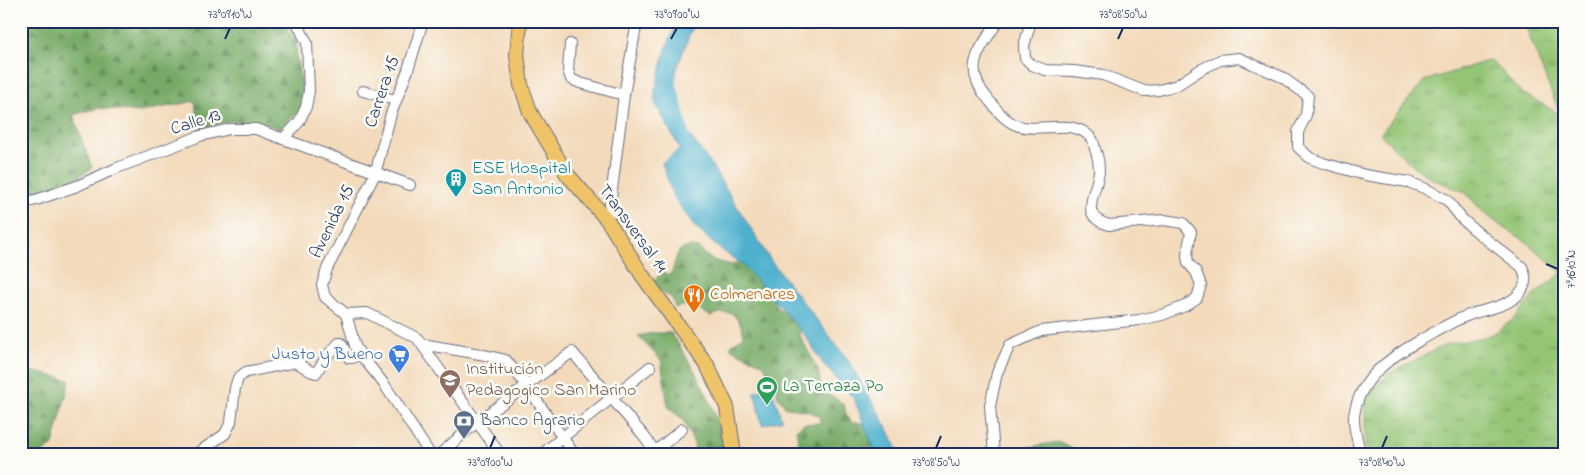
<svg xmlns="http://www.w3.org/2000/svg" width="1585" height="475" viewBox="0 0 1585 475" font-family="'Indie Flower',sans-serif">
	<defs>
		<pattern id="grass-tufts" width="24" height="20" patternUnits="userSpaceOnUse" patternTransform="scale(1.25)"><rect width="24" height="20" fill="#94c574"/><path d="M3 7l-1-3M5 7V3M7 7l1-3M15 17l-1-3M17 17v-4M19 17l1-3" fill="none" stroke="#78a062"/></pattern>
		<pattern id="forest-firs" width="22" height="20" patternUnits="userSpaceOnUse" patternTransform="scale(1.25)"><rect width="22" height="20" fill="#7a6"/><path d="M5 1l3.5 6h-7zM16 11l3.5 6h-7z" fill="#618b57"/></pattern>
	</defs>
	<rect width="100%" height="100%" fill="#fdfcf7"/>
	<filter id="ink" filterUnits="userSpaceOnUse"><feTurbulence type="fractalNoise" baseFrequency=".02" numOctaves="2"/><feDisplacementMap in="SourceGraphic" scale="10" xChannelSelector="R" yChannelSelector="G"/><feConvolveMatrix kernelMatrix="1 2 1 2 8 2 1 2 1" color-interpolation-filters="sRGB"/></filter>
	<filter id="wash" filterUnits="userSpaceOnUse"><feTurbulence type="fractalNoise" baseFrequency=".0096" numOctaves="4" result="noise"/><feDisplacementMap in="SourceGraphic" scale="20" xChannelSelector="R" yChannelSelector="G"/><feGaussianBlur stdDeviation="1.12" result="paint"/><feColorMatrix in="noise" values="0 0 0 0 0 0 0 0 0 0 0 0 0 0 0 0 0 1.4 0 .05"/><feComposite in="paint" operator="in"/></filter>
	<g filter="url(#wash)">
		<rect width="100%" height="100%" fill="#f3dabb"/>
		<!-- grass -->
		<polygon fill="url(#grass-tufts)" stroke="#587a69" points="1560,21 1564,21 1564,454 1368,454 1365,445 1365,399 1389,373 1447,344 1490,336 1513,320 1535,294 1562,273 1524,240 1501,226 1483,212 1465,192 1434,180 1413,166 1380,134 1424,81 1491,60 1522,93 1560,114 1527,31"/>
		<!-- forest -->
		<g fill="url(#forest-firs)" stroke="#496c62">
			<path d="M21,21h265l2,10 9,11 -1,14 7,34 -3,20 -20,19 -17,-6 -33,-2 -32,8 -3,-28 -55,11 -41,-4 -26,7 19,53c-26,18 -40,20 -71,26v-61l3,-2 -3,-4z"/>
			<path d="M689,247l9,1 14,12 20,5 7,-3 10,5 15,23 10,11 2,6 10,7 8,-2 9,14 -4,8 19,36 4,22 13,6 9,7 2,9 6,9h12l10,5 9,26h-82l-5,-24 7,-6 18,-1 -3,-8 -12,-4 -20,-4 -9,-12v-8l-14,-23 -32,-15v-4l12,-9c1,-9 -5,-16 -11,-23h-12l-10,3c-12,-8 -22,-13 -35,-8l-3,-10 -11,-6 -9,-10 11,-10 7,3c5,-8 4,-16 10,-25z"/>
			<path d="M652,333h19c24,36 48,77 54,121h-29l-2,-10 -11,-25 -11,-8 -4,-5 -7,-46 -23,-24z"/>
			<polygon points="21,369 70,380 53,445 40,454 21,454"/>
			<polygon points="1058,442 1082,454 1011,454 1012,450"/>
		</g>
		<!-- water -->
		<g fill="#4eb0cd" stroke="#347096">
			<polygon points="678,21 697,21 690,33 677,69 671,101 680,122 710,163 771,261 848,360 888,429 900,454 876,454 854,399 823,364 803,333 743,265 716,246 695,227 673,196 662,163 680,149 653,99 656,97 662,99 654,95 667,46"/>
			<polygon points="771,387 782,420 762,425 754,392"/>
		</g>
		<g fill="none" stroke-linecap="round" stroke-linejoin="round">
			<!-- river -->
			<polyline stroke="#4eb0cd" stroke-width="16" points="667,78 681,132"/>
		</g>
	</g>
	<g filter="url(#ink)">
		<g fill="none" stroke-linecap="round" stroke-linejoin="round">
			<!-- minor casing -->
			<g stroke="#676b7f" stroke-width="12">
				<g id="minor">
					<polyline points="411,21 422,25"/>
					<path d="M1031,21l-7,25 1,12 7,7 13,5 29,1 29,4 41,16 15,-1 18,-5 23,-15 20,-10 19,-2 43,19 26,19 -2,19 -8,17v15l12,11 13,5 42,12 43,7 16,6 23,12 15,19 15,13 45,35c6,12 4,21 -6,30 -13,11 -32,12 -47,18 -17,6 -34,17 -50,26 -30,17 -60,38 -65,75 -1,12 4,27 7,38"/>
					<polyline points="570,44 568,70 571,79 580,83 624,95"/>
					<polyline points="363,91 395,100"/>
					<polyline points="283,139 299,122 306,107 309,91 307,43 296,21"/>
					<polyline points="21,203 36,200 77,186 117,168 200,136 230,129 256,129 410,185"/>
					<polyline points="608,221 624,95 637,21"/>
					<polyline points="346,314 325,297 322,285 327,269 375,174 391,114 408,70 423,21"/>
					<polyline points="346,314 367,313 417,338 500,454"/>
					<polyline points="346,314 355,346 360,354 384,384 430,454"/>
					<polyline points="422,344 480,354 506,360 526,385 574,454"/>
					<polyline points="196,454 225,434 231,422 235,388 238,378 246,372 296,362 310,371 316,373 327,356 339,343 341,343 349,358 352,358 360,354"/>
					<polyline points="440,454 477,422 572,352 644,436 657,454"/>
					<polyline points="542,454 650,367"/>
					<polyline points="652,454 682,429"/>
					<path d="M994,454l-4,-48 7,-33 13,-28 31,-14 98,-11 23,-5 23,-9 12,-8 4,-13 -5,-13 -8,-9 -1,-9 4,-22 -8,-9 -19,-3 -55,5c-32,-9 -12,-32 -10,-54 0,-7 -1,-15 -4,-22 -1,-4 -1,-8 -4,-11 -18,-21 -48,-5 -72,-12 -14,-4 -22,-16 -31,-27 -27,-32 -8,-49 10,-78"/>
				</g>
			</g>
			<!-- highway casing -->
			<g stroke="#676b7f" stroke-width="16">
				<polyline id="highway" points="520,21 517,55 521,85 530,112 567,174 608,221 642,275 707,365 727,407 734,454"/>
			</g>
			<!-- minor -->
			<use href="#minor" stroke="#fff" stroke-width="10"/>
			<!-- highway -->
			<use href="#highway" stroke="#efc469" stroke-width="14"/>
		</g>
	</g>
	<!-- ticks -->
	<path fill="none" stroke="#1b2f5e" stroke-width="2" d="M225,39l5,-11M671,39l6,-11M1118,39l5,-11M1546,264l12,5M490,448l5,-12M936,448l5,-12M1382,448l5,-12"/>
	<!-- icons -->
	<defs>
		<g id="building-pin" transform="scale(1.125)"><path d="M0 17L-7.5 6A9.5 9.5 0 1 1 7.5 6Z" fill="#0f9aa8" stroke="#fdfcf7"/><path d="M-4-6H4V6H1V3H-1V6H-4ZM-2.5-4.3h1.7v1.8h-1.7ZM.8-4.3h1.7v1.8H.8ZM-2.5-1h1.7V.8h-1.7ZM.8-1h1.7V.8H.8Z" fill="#fff"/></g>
		<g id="restaurant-pin" transform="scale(1.125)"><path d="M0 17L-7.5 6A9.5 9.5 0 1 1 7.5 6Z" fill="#e8710a" stroke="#fdfcf7"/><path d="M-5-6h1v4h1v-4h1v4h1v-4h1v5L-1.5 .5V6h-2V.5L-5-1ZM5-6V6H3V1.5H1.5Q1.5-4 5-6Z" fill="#fff"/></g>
		<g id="supermarket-pin" transform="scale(1.125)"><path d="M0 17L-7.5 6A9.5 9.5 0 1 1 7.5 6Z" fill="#3f7fe0" stroke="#fdfcf7"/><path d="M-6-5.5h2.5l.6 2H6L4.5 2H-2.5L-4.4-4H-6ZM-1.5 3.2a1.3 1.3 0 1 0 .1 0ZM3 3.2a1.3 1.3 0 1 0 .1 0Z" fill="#fff"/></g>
		<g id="school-pin" transform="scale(1.125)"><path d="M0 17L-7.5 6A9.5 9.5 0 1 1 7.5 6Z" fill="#8d6e63" stroke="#fdfcf7"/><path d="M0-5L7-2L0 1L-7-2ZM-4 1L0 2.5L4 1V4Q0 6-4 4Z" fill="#fff"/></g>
		<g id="stadium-pin" transform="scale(1.125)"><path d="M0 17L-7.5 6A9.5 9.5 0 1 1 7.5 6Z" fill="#2e9e5b" stroke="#fdfcf7"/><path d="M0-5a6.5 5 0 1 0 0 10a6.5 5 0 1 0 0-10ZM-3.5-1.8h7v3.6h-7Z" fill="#fff"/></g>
		<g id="bank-pin" transform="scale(1.125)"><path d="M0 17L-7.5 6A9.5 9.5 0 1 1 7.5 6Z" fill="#5c6f8a" stroke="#fdfcf7"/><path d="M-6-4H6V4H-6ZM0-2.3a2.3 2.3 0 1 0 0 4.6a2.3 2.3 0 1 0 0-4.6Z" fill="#fff"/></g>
	</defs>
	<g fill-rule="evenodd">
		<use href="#building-pin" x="456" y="179"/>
		<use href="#restaurant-pin" x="694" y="295"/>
		<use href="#supermarket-pin" x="399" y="355"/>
		<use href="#school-pin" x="450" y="380"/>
		<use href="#stadium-pin" x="767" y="387"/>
		<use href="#bank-pin" x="464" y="421"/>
	</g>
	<g text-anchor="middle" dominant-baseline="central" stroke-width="5" stroke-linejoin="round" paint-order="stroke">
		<!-- street labels -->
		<g font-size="18" fill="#1b2f5e" stroke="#fdfcf7">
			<text transform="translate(383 92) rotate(-71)">Carrera 15</text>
			<text transform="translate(196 123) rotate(-17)">Calle 13</text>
			<text transform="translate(333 222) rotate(-64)">Avenida 15</text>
			<text transform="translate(632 229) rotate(54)">Transversal 14</text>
		</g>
		<!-- culture labels -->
		<g font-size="18" fill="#0d838f" stroke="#fdfcf7" text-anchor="start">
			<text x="472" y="169">ESE Hospital<tspan x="472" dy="21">San Antonio</tspan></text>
		</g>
		<!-- food labels -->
		<g font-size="18" fill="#c56008" stroke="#fdfcf7" text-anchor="start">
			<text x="710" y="295">Colmenares</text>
		</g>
		<!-- shop labels -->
		<g font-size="18" fill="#366cbe" stroke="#fdfcf7" text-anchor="end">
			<text x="383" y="355">Justo y Bueno</text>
		</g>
		<!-- education labels -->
		<g font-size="18" fill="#785e54" stroke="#fdfcf7" text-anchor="start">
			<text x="466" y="370">Institución<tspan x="466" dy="21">Pedagogico San Marino</tspan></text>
		</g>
		<!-- leisure labels -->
		<g font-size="18" fill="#27864d" stroke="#fdfcf7" text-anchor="start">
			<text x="783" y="387">La Terraza Po</text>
		</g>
		<!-- service labels -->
		<g font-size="18" fill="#4e5e75" stroke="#fdfcf7" text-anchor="start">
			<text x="480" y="421">Banco Agrario</text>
		</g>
	</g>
	<!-- margin -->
	<rect width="1585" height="475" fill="none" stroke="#fdfcf7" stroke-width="55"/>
	<rect x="28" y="28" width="1530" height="420" fill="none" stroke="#1b2f5e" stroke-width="2"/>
	<g font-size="12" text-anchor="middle" fill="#1b2f5e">
		<text x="230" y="18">73°09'10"W</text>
		<text x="677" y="18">73°09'00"W</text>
		<text x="1123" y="18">73°08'50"W</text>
		<text transform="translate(1571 269) rotate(-90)" y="4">7°16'10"N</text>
		<text x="490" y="466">73°09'00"W</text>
		<text x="936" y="466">73°08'50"W</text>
		<text x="1382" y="466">73°08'40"W</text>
	</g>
</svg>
